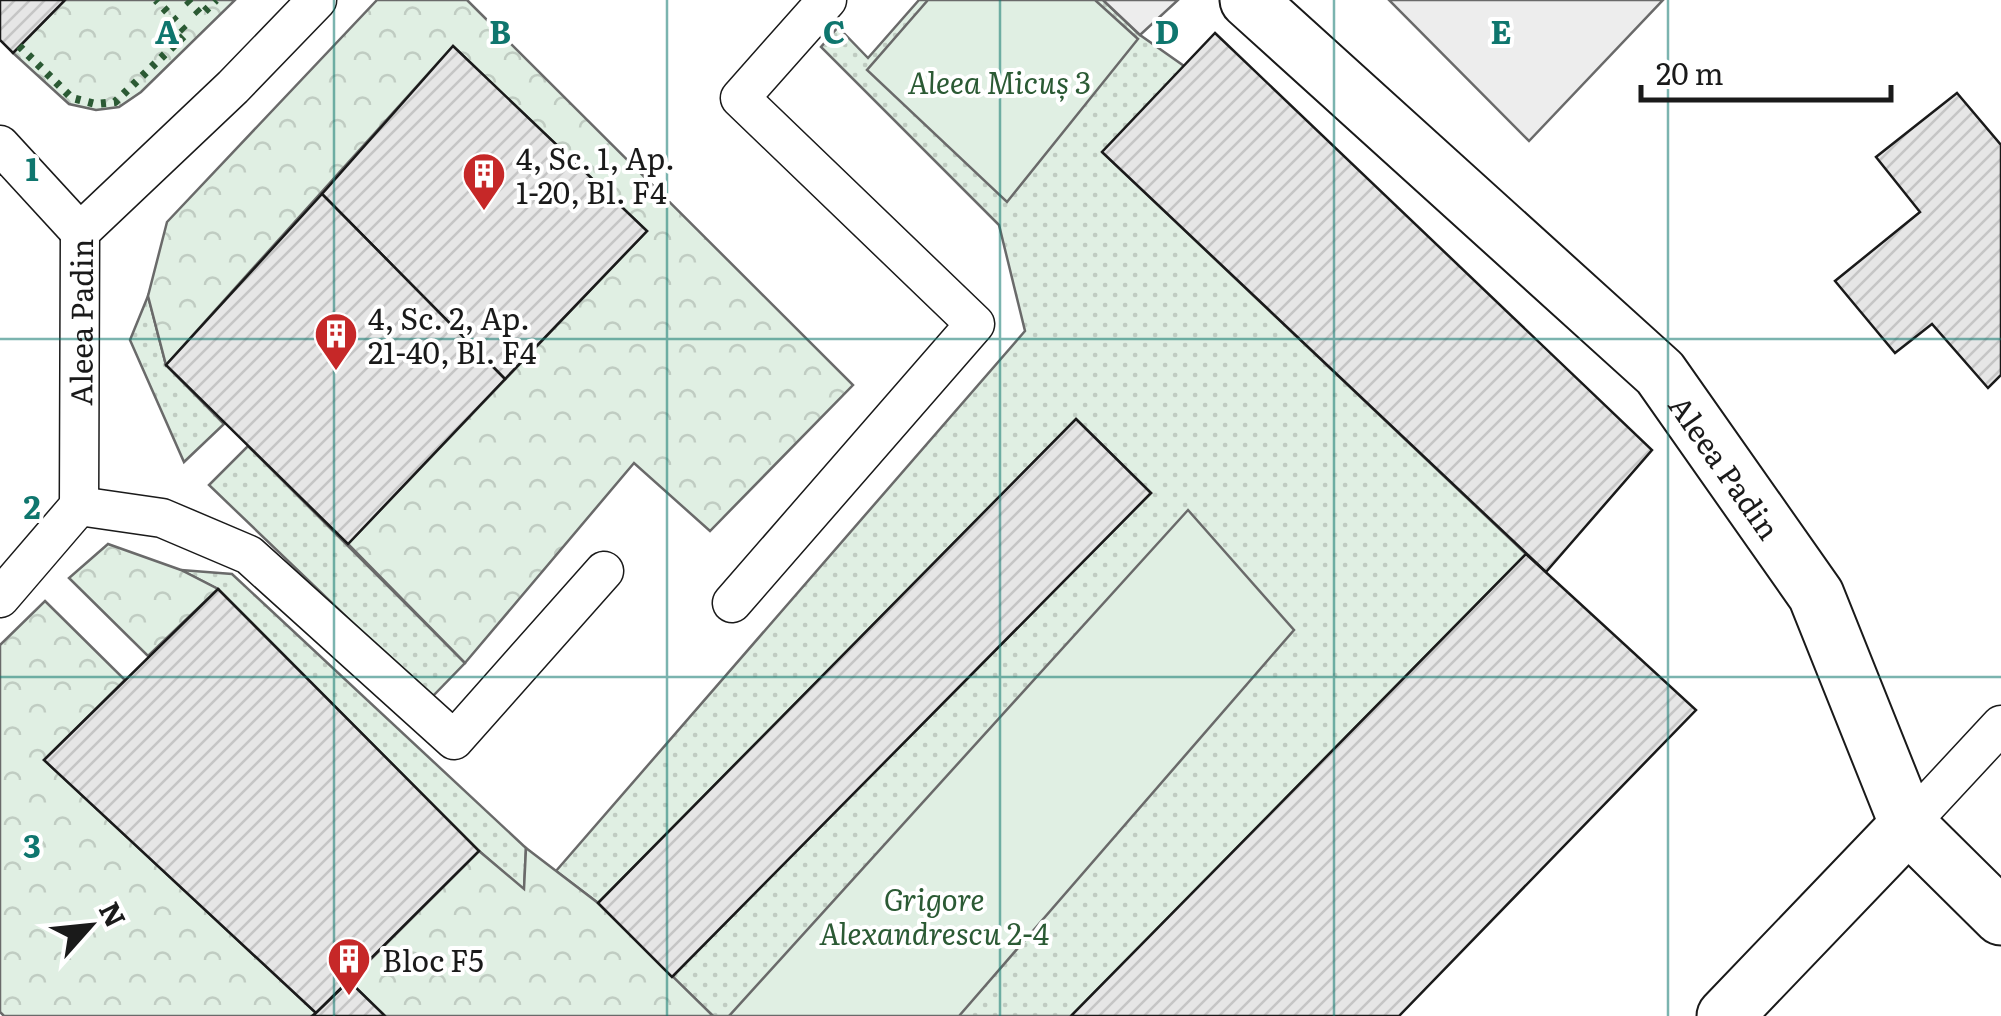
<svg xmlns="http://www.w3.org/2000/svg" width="2001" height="1016" viewBox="0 0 2001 1016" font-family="Literata,serif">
	<defs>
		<pattern id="grass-dots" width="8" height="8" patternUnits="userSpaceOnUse" patternTransform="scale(2.5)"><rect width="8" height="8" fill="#e0efe3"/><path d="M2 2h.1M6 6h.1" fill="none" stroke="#c0ccc2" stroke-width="1.8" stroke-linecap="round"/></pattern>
		<pattern id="forest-crowns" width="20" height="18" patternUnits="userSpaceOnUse" patternTransform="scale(2.5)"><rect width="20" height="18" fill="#e0efe3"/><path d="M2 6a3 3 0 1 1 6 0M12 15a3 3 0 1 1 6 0" fill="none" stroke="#c0ccc2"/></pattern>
		<pattern id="building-hatch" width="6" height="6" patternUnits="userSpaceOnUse" patternTransform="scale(2.5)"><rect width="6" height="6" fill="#e6e6e6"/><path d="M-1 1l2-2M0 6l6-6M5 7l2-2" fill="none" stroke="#c5c5c5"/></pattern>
	</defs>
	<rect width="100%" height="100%" fill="#fff"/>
	<!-- grass -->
	<g fill="url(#grass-dots)" stroke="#6a6a6a" stroke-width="2.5">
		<polygon points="919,0 1103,0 1140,35 1184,66 1103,153 1526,554 1071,1016 713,1016 672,977 1151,493 1076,419 598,903 556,871 1025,331 999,225 821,47 838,27 868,58"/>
		<polygon points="148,296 166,365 224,424 184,462 130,340"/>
		<polygon points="248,446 465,663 431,698 209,485"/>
		<polygon points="181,570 232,574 526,848 524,890 479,851 218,589"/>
	</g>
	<!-- forest -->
	<g fill="url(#forest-crowns)" stroke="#6a6a6a" stroke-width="2.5">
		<polygon points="65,0 235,0 141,92 119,107 96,110 69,104 13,53"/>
		<polygon points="377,0 467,0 853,385 710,531 634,463 465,663 348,544 647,231 453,46 166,365 148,296 167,222"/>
		<polygon points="108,544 181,570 218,589 148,656 69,578"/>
		<polygon points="45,601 125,680 44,760 316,1013 312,1016 4,1016 0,1012 0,645"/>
		<polygon points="526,848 598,903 713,1016 385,1016 349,981 479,851 524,889"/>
	</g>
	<!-- green -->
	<g fill="#e0efe3" stroke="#6a6a6a" stroke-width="2.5">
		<polygon points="928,0 1095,0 1138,39 1007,202 867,70"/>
		<polygon points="1188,510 1294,630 959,1016 729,1016"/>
	</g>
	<!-- parking -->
	<g fill="#ededed" stroke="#6a6a6a" stroke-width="2.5">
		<polygon points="1103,0 1178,0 1140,35"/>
		<polygon points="1389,0 1663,0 1529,141"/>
	</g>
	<!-- building -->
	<g fill="url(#building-hatch)" stroke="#1a1a1a" stroke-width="2.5">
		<polygon points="0,0 65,0 13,53 0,40"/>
		<polygon points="1215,33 1652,450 1546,572 1102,152"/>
		<polygon points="453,46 647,231 505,379 322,194"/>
		<polygon points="1957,93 2001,145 2001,375 1988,388 1932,324 1895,353 1835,281 1920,212 1876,157"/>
		<polygon points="322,194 505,379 348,544 166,365"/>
		<polygon points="1076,419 1151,493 672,977 598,903"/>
		<polygon points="1526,554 1696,710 1399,1016 1071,1016"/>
		<polygon points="218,589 479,851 316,1013 44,760"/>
		<polygon points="349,981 385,1016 312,1016 316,1013"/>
	</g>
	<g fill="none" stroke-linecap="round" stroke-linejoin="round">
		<!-- lane casing -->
		<g stroke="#1a1a1a" stroke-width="41">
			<g id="lane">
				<polyline points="0,145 80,232"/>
				<polyline points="79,506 162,518 249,555 454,740 604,571"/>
				<path id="s1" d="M0,598l79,-92 1,-274 153,-145 84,-87"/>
				<polyline points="732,603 975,324 740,98 827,0"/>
				<polyline points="1908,825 2001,725"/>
			</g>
		</g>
		<!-- street casing -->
		<g stroke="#1a1a1a" stroke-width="59">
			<g id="street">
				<path id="s2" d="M1248,0l412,373 156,222 92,230 93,92"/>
				<polyline points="1725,1016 1908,825"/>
			</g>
		</g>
		<!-- lane -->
		<use href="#lane" stroke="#fff" stroke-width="38"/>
		<!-- street -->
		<use href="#street" stroke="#fff" stroke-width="55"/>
		<!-- hedge -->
		<g stroke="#2b5a34" stroke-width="8" stroke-dasharray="5 8" stroke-linecap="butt">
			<polyline points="187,0 201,15 216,0"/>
			<polyline points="19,46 72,98 95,104 115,102 187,33 156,0"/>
		</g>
	</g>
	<!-- grid -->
	<path fill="none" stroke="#0f766e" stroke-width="2.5" stroke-opacity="0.55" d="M334,0v1016M667,0v1016M1000,0v1016M1334,0v1016M1668,0v1016M0,339h2001M0,677h2001"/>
	<!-- icons -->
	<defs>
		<g id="building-pin" transform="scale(2.25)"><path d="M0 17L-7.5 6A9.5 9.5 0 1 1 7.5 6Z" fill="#c62828" stroke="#fff"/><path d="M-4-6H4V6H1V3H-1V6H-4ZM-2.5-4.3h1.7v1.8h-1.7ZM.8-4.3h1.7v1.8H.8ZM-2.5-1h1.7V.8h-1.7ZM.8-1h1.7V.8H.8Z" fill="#fff"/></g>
	</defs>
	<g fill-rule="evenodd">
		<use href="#building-pin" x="484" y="174"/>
		<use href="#building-pin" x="336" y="334"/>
		<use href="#building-pin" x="349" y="959"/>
	</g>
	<g text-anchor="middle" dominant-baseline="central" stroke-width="8" stroke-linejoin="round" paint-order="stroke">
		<!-- park labels -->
		<g font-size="30" font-style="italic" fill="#2b5a34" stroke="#fff">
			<text x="999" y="81">Aleea Micuș 3</text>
			<text x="934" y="898">Grigore<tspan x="934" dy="34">Alexandrescu 2-4</tspan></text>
		</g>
		<!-- poi labels -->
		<g font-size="30" fill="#1a1a1a" stroke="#fff" text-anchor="start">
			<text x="516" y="157">4, Sc. 1, Ap.<tspan x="516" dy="34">1-20, Bl. F4</tspan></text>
			<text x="368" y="317">4, Sc. 2, Ap.<tspan x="368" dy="34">21-40, Bl. F4</tspan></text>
			<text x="382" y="959">Bloc F5</text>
		</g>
		<!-- street labels -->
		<g font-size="30" fill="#1a1a1a" stroke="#fff">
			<text stroke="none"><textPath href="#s1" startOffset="305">Aleea Padin</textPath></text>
			<text stroke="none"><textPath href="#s2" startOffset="670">Aleea Padin</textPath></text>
		</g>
	</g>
	<g font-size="32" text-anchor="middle" font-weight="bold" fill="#0f766e" stroke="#fff" stroke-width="8" stroke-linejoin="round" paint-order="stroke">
		<text x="167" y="44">A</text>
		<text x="500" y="44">B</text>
		<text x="834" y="44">C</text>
		<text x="1167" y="44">D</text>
		<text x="1501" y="44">E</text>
		<text x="32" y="181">1</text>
		<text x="32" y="519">2</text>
		<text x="32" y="858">3</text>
	</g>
	<!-- north arrow -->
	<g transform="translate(90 926) rotate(63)" stroke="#ffffff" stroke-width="8" paint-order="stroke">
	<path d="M0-8L18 38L0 25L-18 38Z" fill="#1a1a1a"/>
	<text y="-15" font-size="28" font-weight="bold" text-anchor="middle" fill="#1a1a1a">N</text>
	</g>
	<!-- scale -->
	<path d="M1641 85v15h250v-15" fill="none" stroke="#1a1a1a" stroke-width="5"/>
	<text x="1656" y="85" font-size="30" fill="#1a1a1a" stroke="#ffffff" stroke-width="8" paint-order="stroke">20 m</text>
</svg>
